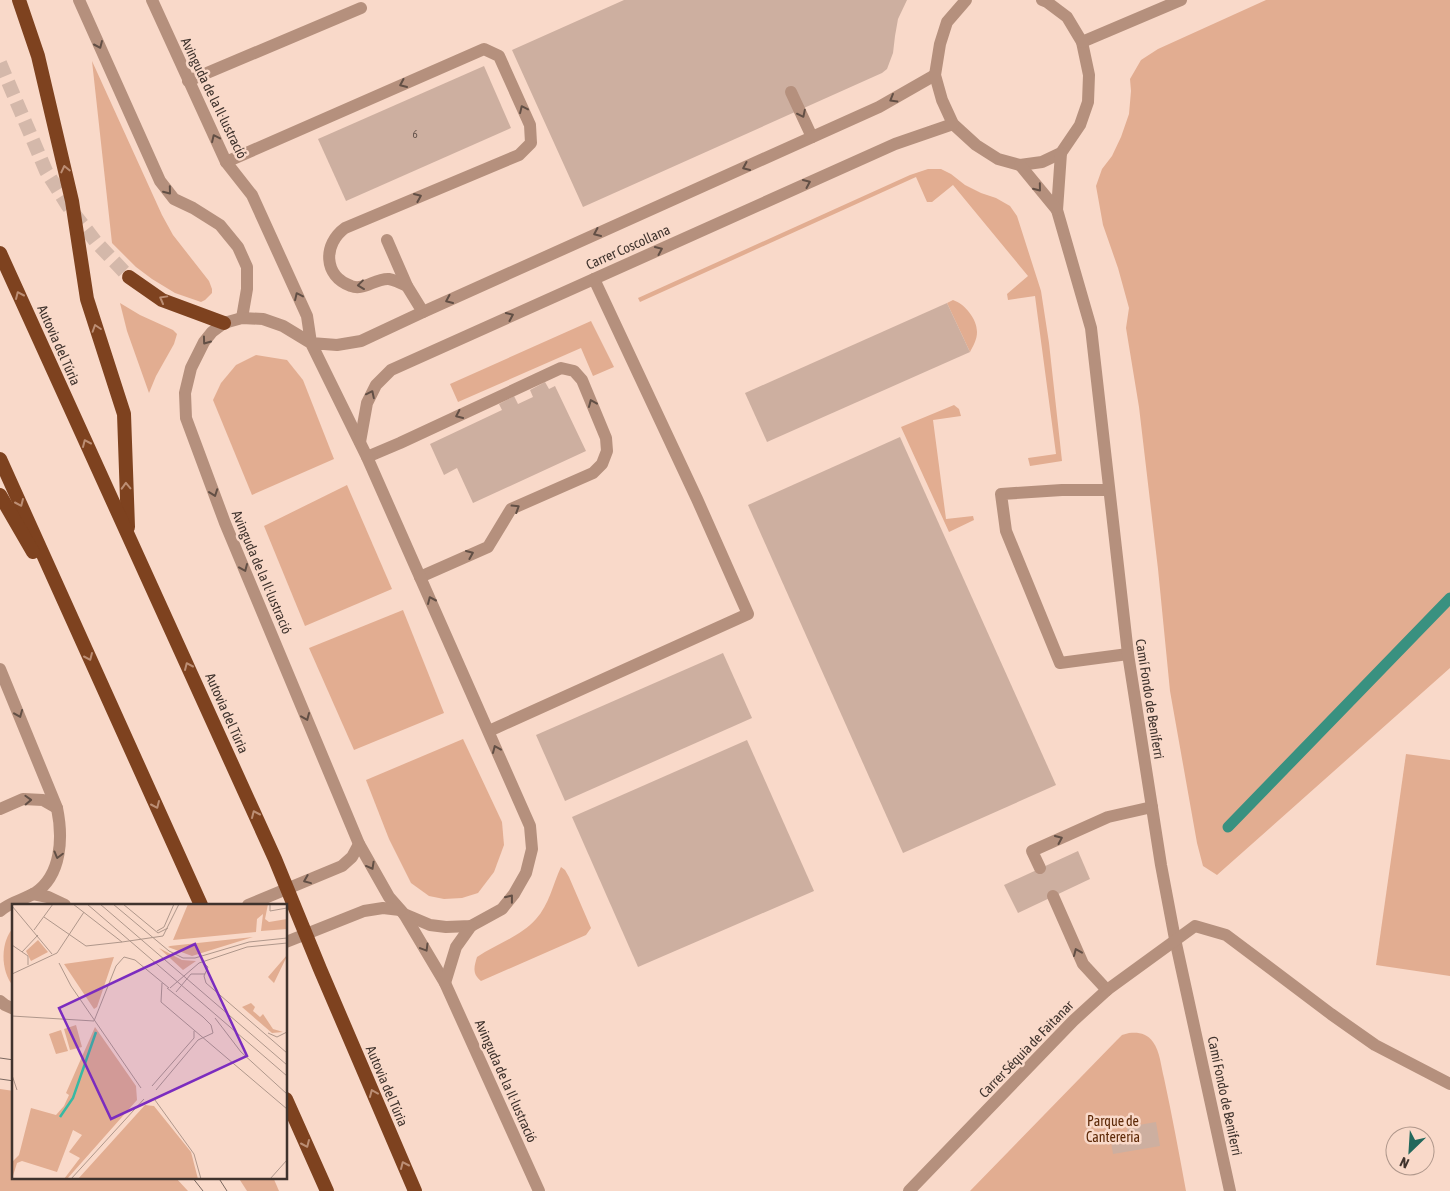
<svg xmlns="http://www.w3.org/2000/svg" width="1450" height="1191" viewBox="0 0 1450 1191" font-family="'Asap Condensed',sans-serif">
	<rect width="100%" height="100%" fill="#f9d9c9"/>
	<!-- green -->
	<g fill="#e2ad91">
		<polygon points="1266,0 1450,0 1450,668 1217,875 1203,866 1197,843 1170,691 1158,569 1139,407 1126,328 1129,308 1118,268 1103,225 1096,186 1102,169 1112,156 1121,137 1129,114 1131,91 1130,79 1141,60 1158,49"/>
		<polygon points="92,61 162,215 173,235 209,281 212,289 212,293 205,300 201,302 175,293 152,279 136,267 112,243"/>
		<polygon points="928,169 941,169 951,174 965,185 981,193 996,198 1010,206 1017,216 1041,291 1049,343 1062,461 1030,466 1028,458 1056,454 1035,296 1008,300 1007,294 1028,276 953,185 932,202 927,202 916,177 640,302 638,298 910,175"/>
		<path d="M953,300c12,4 24,19 24,32 0,8 -4,14 -7,20l-23,-49z"/>
		<polygon points="120,303 140,315 173,330 177,334 174,344 156,376 149,393 127,331"/>
		<polygon points="591,321 614,367 593,376 581,348 458,402 450,384"/>
		<polygon points="256,355 287,360 303,380 334,459 252,495 213,400 221,383 236,365"/>
		<polygon points="954,405 959,409 961,416 933,420 946,519 973,516 974,520 949,532 901,427"/>
		<polygon points="347,485 392,589 305,626 264,526"/>
		<polygon points="403,610 444,713 354,750 309,648"/>
		<polygon points="463,739 502,822 504,845 494,872 478,893 462,898 444,899 429,896 411,883 389,839 366,780"/>
		<polygon points="1406,754 1450,760 1450,976 1376,965"/>
		<path d="M561,867l4,3 4,7 22,51 -5,7 -105,46c-9,-7 -7,-14 -4,-24 19,-13 43,-20 59,-38 13,-14 17,-35 25,-52z"/>
		<path d="M14,927v60c-14,-15 -14,-46 0,-60z"/>
		<path d="M1129,1033c9,-1 18,0 24,9 7,9 8,25 11,36 8,37 15,75 22,113h-216l147,-151 5,-5z"/>
		<polygon points="0,1089 14,1091 14,1177 175,1177 188,1191 0,1191"/>
		<polygon points="238,1177 273,1177 279,1191 247,1191"/>
	</g>
	<g fill="none" stroke-linecap="round" stroke-linejoin="round">
		<!-- stream -->
		<polyline stroke="#399180" stroke-width="11" points="1228,827 1450,598"/>
	</g>
	<!-- building -->
	<g fill="#cdafa0">
		<polygon points="624,0 907,0 898,19 895,36 893,53 887,69 882,73 583,207 512,50"/>
		<polygon points="484,66 511,128 346,201 318,139"/>
		<polygon points="947,303 970,352 767,442 745,393"/>
		<polygon points="545,382 549,389 555,386 586,451 473,503 457,468 444,475 430,444 502,410 499,404 514,396 518,404 533,397 530,390"/>
		<polygon points="900,437 1056,785 903,853 748,505"/>
		<polygon points="723,653 752,718 565,801 536,735"/>
		<polygon points="747,740 814,891 638,967 572,817"/>
		<polygon points="1078,851 1090,879 1018,913 1004,885"/>
		<polygon points="1156,1122 1160,1146 1113,1154 1110,1136 1128,1134 1127,1127"/>
	</g>
	<g fill="none" stroke-linecap="round" stroke-linejoin="round">
		<!-- trunk-tunnel -->
		<polyline stroke="#d4b8aa" stroke-width="14" stroke-dasharray="14 7" stroke-linecap="butt" points="0,63 46,171 68,206 96,242 129,277"/>
		<!-- service -->
		<g stroke="#b5907d" stroke-width="12">
			<polyline points="79,0 160,181 174,199 193,208 220,225 238,247 247,267 247,289 242,318"/>
			<polyline points="188,81 361,8"/>
			<polyline points="791,92 812,137"/>
			<path d="M226,162l258,-113 15,7 31,69 1,18 -12,12 -174,73c-22,16 -22,48 6,58 13,5 24,-8 38,-7 6,1 12,4 18,7"/>
			<polyline points="387,240 407,286 423,312"/>
			<polyline points="367,457 400,443 561,368 574,371 582,380 606,438 607,451 602,464 593,473 511,509 488,547 420,577"/>
			<polyline points="1109,490 1062,490 1001,494 1006,531 1060,663 1128,654"/>
			<polyline points="489,731 748,614 697,499 594,279"/>
			<polyline points="0,809 23,799 43,800 57,808"/>
			<polyline points="1040,868 1032,851 1108,817 1152,807"/>
			<polyline points="1053,896 1083,964 1107,990"/>
		</g>
		<!-- minor -->
		<g stroke="#b5907d" stroke-width="12">
			<polyline points="152,0 226,162 252,195 307,316 311,343 367,457 530,826 532,849 526,873 514,894 502,909 471,926 446,927 430,925 404,914 389,897 359,844 225,523 186,418 185,393 191,368 204,342 212,332 224,323 242,318 263,319 283,326 311,343 337,345 361,341 423,312 879,107 935,75"/>
			<polyline points="966,0 947,22 940,44 935,75 942,100 953,124 976,145 998,159 1020,165 1042,162 1061,153 1080,125 1088,102 1089,75 1082,42 1067,17 1047,2 1042,0"/>
			<polyline points="1082,42 1181,0"/>
			<polyline points="1061,153 1057,210 1091,328 1128,654 1161,865 1175,939 1230,1191"/>
			<polyline points="1020,165 1057,210"/>
			<polyline points="360,442 367,403 376,385 391,370 895,144 953,124"/>
			<path d="M0,669l57,139c6,29 5,67 -22,85 -12,7 -25,9 -35,18"/>
			<polyline points="33,894 48,897 65,905"/>
			<polyline points="248,905 342,866 352,857 359,844"/>
			<polyline points="404,914 445,983 539,1191"/>
			<polyline points="286,942 364,911 383,908 400,910"/>
			<polyline points="445,983 456,947 471,926"/>
			<polyline points="0,1001 5,1005 14,1009"/>
			<polyline points="909,1191 1073,1021 1107,990 1195,926 1226,935 1331,1014 1375,1045 1450,1084"/>
		</g>
		<!-- trunk -->
		<g stroke="#7e421f" stroke-width="14">
			<polyline points="19,0 38,56 72,201 87,299 124,414 128,527"/>
			<polyline points="0,253 275,859 320,969 415,1191"/>
			<polyline points="129,277 162,300 224,323"/>
			<polyline points="0,459 201,905"/>
			<polyline points="0,495 33,552"/>
			<polyline points="286,1099 327,1191"/>
		</g>
		<!-- tram -->
		<g stroke="#7b685f" stroke-width="1">
			<polyline points="0,1058 14,1060"/>
			<polyline points="0,1079 14,1081"/>
			<polyline points="192,1177 203,1191"/>
			<polyline points="218,1177 227,1191"/>
		</g>
	</g>
	<!-- one-way arrows -->
	<defs><path id="oneway-chevron" d="M-2-3.5L2.5 0L-2 3.5" fill="none" stroke-width="1.6" stroke-linecap="round" stroke-linejoin="round" transform="scale(1.25)"/></defs>
	<g stroke="#624f45">
		<use href="#oneway-chevron" transform="translate(99 45) rotate(66)"/>
		<use href="#oneway-chevron" transform="translate(403 84) rotate(156)"/>
		<use href="#oneway-chevron" transform="translate(893 99) rotate(150)"/>
		<use href="#oneway-chevron" transform="translate(523 109) rotate(-115)"/>
		<use href="#oneway-chevron" transform="translate(802 114) rotate(64)"/>
		<use href="#oneway-chevron" transform="translate(215 138) rotate(-115)"/>
		<use href="#oneway-chevron" transform="translate(746 167) rotate(156)"/>
		<use href="#oneway-chevron" transform="translate(807 183) rotate(-24)"/>
		<use href="#oneway-chevron" transform="translate(1038 188) rotate(51)"/>
		<use href="#oneway-chevron" transform="translate(168 191) rotate(51)"/>
		<use href="#oneway-chevron" transform="translate(418 197) rotate(-23)"/>
		<use href="#oneway-chevron" transform="translate(597 233) rotate(156)"/>
		<use href="#oneway-chevron" transform="translate(659 250) rotate(-24)"/>
		<use href="#oneway-chevron" transform="translate(361 285) rotate(173)"/>
		<use href="#oneway-chevron" transform="translate(298 296) rotate(-115)"/>
		<use href="#oneway-chevron" transform="translate(449 300) rotate(156)"/>
		<use href="#oneway-chevron" transform="translate(510 316) rotate(-24)"/>
		<use href="#oneway-chevron" transform="translate(206 341) rotate(126)"/>
		<use href="#oneway-chevron" transform="translate(371 394) rotate(-64)"/>
		<use href="#oneway-chevron" transform="translate(592 403) rotate(-113)"/>
		<use href="#oneway-chevron" transform="translate(459 415) rotate(155)"/>
		<use href="#oneway-chevron" transform="translate(214 493) rotate(70)"/>
		<use href="#oneway-chevron" transform="translate(516 508) rotate(-32)"/>
		<use href="#oneway-chevron" transform="translate(470 554) rotate(-23)"/>
		<use href="#oneway-chevron" transform="translate(244 568) rotate(67)"/>
		<use href="#oneway-chevron" transform="translate(431 600) rotate(-114)"/>
		<use href="#oneway-chevron" transform="translate(19 714) rotate(68)"/>
		<use href="#oneway-chevron" transform="translate(306 717) rotate(67)"/>
		<use href="#oneway-chevron" transform="translate(496 749) rotate(-113)"/>
		<use href="#oneway-chevron" transform="translate(28 800) rotate(-2)"/>
		<use href="#oneway-chevron" transform="translate(1059 839) rotate(-24)"/>
		<use href="#oneway-chevron" transform="translate(58 855) rotate(105)"/>
		<use href="#oneway-chevron" transform="translate(371 866) rotate(61)"/>
		<use href="#oneway-chevron" transform="translate(307 880) rotate(158)"/>
		<use href="#oneway-chevron" transform="translate(510 898) rotate(-52)"/>
		<use href="#oneway-chevron" transform="translate(425 948) rotate(59)"/>
		<use href="#oneway-chevron" transform="translate(1077 952) rotate(-113)"/>
	</g>
	<g stroke="#bc8e74">
		<use href="#oneway-chevron" transform="translate(65 169) rotate(-103)"/>
		<use href="#oneway-chevron" transform="translate(19 295) rotate(-114)"/>
		<use href="#oneway-chevron" transform="translate(163 299) rotate(-151)"/>
		<use href="#oneway-chevron" transform="translate(96 328) rotate(-108)"/>
		<use href="#oneway-chevron" transform="translate(86 443) rotate(-114)"/>
		<use href="#oneway-chevron" transform="translate(126 486) rotate(-92)"/>
		<use href="#oneway-chevron" transform="translate(20 503) rotate(66)"/>
		<use href="#oneway-chevron" transform="translate(89 657) rotate(66)"/>
		<use href="#oneway-chevron" transform="translate(188 666) rotate(-114)"/>
		<use href="#oneway-chevron" transform="translate(156 805) rotate(66)"/>
		<use href="#oneway-chevron" transform="translate(255 814) rotate(-114)"/>
		<use href="#oneway-chevron" transform="translate(373 1093) rotate(-113)"/>
		<use href="#oneway-chevron" transform="translate(306 1144) rotate(66)"/>
		<use href="#oneway-chevron" transform="translate(404 1165) rotate(-114)"/>
	</g>
	<g text-anchor="middle" dominant-baseline="central" stroke-width="5" stroke-linejoin="round" paint-order="stroke">
		<!-- number labels -->
		<g font-size="11" fill="#62524a">
			<text x="415" y="134">6</text>
		</g>
		<!-- street labels -->
		<g font-size="14" fill="#3f332d" stroke="#f9d9c9">
			<text transform="translate(214 98) rotate(64)">Avinguda de la Il·lustració</text>
			<text transform="translate(628 247) rotate(-24)">Carrer Coscollana</text>
			<text transform="translate(59 345) rotate(66)">Autovia del Túria</text>
			<text transform="translate(262 572) rotate(67)">Avinguda de la Il·lustració</text>
			<text transform="translate(1150 699) rotate(81)">Camí Fondo de Beniferri</text>
			<text transform="translate(227 713) rotate(66)">Autovia del Túria</text>
			<text transform="translate(1026 1049) rotate(-46)">Carrer Séquia de Faitanar</text>
			<text transform="translate(506 1081) rotate(66)">Avinguda de la Il·lustració</text>
			<text transform="translate(387 1086) rotate(67)">Autovia del Túria</text>
			<text transform="translate(1225 1096) rotate(78)">Camí Fondo de Beniferri</text>
		</g>
		<!-- park labels -->
		<g font-size="14" fill="#5d2907" stroke="#f9d9c9">
			<text x="1113" y="1121">Parque de<tspan x="1113" dy="16">Cantereria</tspan></text>
		</g>
	</g>
	<!-- overview -->
	<g transform="translate(12 904)">
		<rect width="275" height="275" fill="#f9d9c9"/>
		<path d="M176,0h80l-3,15 4,3 18,-3v10l-26,2 2,-17 -6,5 -1,13 -83,8zM241,33l-61,19 -24,-9 2,-1zM26,36l10,12 -17,9 -5,-10zM147,44l23,12 14,1 -13,9zM275,51v1l-13,27 -6,-6zM102,53l-17,50 -3,2 -30,-45zM239,99l4,4 -2,4 7,6 3,-3 10,15 10,3 -11,1 -30,-26zM64,121l6,22 -12,3 -6,-21zM83,123l41,59 1,14 -70,79h-3l16,-21 -11,-6 13,-17 -9,-5 -16,42 -35,-11 -5,2 -5,16v-17l7,-7 12,-47 25,7 8,-9 5,-11 -3,-2zM49,126l7,21 -12,3 -7,-20zM133,201l9,1 37,46 7,27h-120z" fill="#e2ad91"/>
		<path fill="none" stroke="#37b9a3" stroke-width="2.5" d="M48,213l13,-19 23,-66"/>
		<path fill="none" stroke="#af978b" stroke-width="1" d="M61,0l49,38 41,-6 16,-32M75,0l200,172M88,0l187,161M101,0l56,47 14,7h12l54,-16 38,-4M111,0l35,29 10,-5M258,0v7l17,-3M0,2l40,48M32,13l42,29 36,-4M22,26l19,-26M145,27l7,-4 10,-23M0,41l16,11v9M10,48l16,-17M191,58l5,5 -4,9 2,7 81,70M47,59l12,23 70,102M0,70l45,-21 27,-41M150,79l-1,19 126,107M158,84l29,-25 48,-16 40,-4M164,88l15,-18h14M0,112l82,5 22,-55 8,-9 11,3 34,28M203,114l26,34 46,42M256,129l9,4 10,-5M0,171l5,15M140,182l42,-48v-7M144,186l42,-50 15,-7 -2,-8 -8,-8 -36,-29M143,196l39,54 7,25M59,275l73,-80M258,275l17,-19"/>
		<path fill="#7b2cbf" fill-opacity="0.15" stroke="#7b2cbf" stroke-width="2.5" d="M183,40l52,112 -136,63 -52,-111z"/>
		<rect width="275" height="275" fill="none" stroke="#3f332d" stroke-width="2.5"/>
	</g>
	<!-- north arrow -->
	<g transform="translate(1410 1151) rotate(205)"><circle r="24" fill="#f9d9c9" stroke="#af978b"/>
	<path d="M0-4L9 19L0 12L-9 19Z" fill="#22685c"/>
	<text y="-8" font-size="14" font-weight="bold" text-anchor="middle" fill="#3f332d">N</text>
	</g>
</svg>
